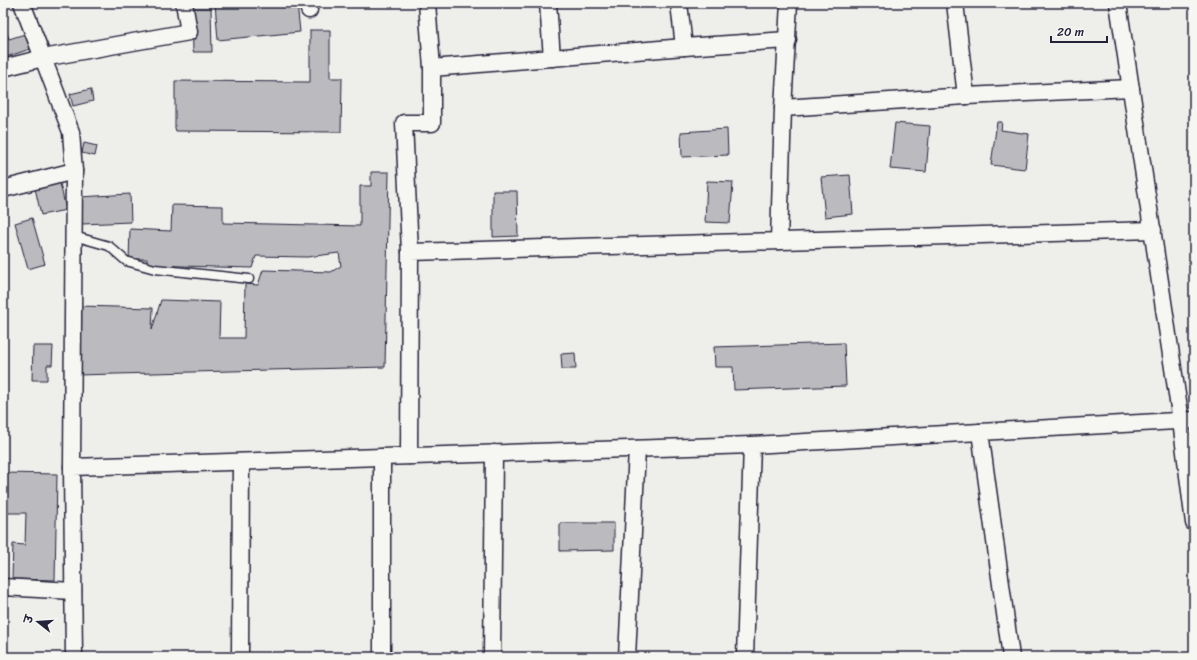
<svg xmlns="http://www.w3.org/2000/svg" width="1197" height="660" viewBox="0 0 1197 660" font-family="Sriracha,'Playpen Sans Deva',sans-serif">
	<rect width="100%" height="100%" fill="#eeeeeb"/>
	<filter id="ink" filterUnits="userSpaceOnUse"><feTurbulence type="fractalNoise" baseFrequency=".025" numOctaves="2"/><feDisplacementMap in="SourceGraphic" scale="8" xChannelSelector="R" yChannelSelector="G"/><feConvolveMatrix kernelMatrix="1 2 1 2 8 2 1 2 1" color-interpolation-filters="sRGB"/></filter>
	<g filter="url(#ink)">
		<!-- building -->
		<g fill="#bbbbbf" stroke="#22223b">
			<polygon points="140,3 174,3 141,8"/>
			<polygon points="215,3 297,3 300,32 218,40"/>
			<polygon points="192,8 211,8 212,52 193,52"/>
			<polygon points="3,22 9,39 28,33 33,48 3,58"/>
			<polygon points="310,30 330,30 330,78 342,78 341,132 176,131 175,128 175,81 310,82"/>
			<polygon points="91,89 93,101 73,106 70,94"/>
			<polygon points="997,122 1002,122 1001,130 1029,134 1025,169 991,165"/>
			<polygon points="895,123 930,126 926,172 890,169"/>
			<polygon points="727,129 728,155 682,157 681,132"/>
			<polygon points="84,143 97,146 95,156 82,153"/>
			<polygon points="371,172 389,172 385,367 77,375 79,306 153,308 152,330 161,300 220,302 219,338 244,338 245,284 258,285 263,270 331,272 341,266 339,253 307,257 256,256 252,268 147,265 147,259 129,259 130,229 171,231 172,205 223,206 223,223 360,226 360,186 371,186"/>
			<polygon points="850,175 853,214 825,217 821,177"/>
			<polygon points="707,181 733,182 730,223 705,222"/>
			<polygon points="60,183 66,210 41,215 35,188"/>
			<polygon points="493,191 517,191 518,236 493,237"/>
			<polygon points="130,194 131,222 82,224 80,197"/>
			<polygon points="32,218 45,264 28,269 15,223"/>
			<polygon points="844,343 846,386 734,390 733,367 715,367 714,347"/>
			<polygon points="33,346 53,346 52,365 47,365 47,380 32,380"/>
			<polygon points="3,347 5,389 3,389"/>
			<polygon points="575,353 576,369 562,369 561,354"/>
			<polygon points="3,420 6,420 3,448"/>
			<polygon points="3,473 57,474 55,580 12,579 13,544 25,545 26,513 3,513"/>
			<polygon points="560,523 614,523 614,550 560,551"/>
		</g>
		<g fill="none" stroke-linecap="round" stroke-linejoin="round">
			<!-- lane casing -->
			<g stroke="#22223b" stroke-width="11">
				<polyline id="lane" points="74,236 109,246 126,261 155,269 249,279"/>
			</g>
			<!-- street casing -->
			<g stroke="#22223b" stroke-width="19">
				<g id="street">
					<polyline points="308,3 309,10"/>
					<polyline points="427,3 432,68"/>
					<polyline points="548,3 552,58"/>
					<polyline points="679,3 684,47"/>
					<polyline points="955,3 966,96"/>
					<polyline points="1118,3 1181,421 1194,523"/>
					<polyline points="3,68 43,58 22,3"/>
					<polyline points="783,108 966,96 1131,88"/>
					<polyline points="3,189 74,171"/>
					<polyline points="779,241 783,108 789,3"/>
					<polyline points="410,252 404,123 432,123 432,68 684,47 788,40"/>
					<polyline points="409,456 410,252 1153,230"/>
					<polyline points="382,457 382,657"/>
					<polyline points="72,467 74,171 71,132 43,58 189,32 184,3"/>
					<polyline points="3,587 73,591"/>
					<polyline points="74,657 72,467 752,445"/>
					<polyline points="240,657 241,462"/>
					<polyline points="492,657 494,453"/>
					<polyline points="627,657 637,449"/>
					<polyline points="745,657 752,445 980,432"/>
					<polyline points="1011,657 980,432 1194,420"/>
				</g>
			</g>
			<!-- lane -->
			<use href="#lane" stroke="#f6f6f2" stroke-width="8"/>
			<!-- street -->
			<use href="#street" stroke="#f6f6f2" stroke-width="16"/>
		</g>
	</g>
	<!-- margin -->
	<rect width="1197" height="660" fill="none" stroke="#f6f6f2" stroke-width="16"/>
	<rect x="8" y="8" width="1181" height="644" fill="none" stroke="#22223b" stroke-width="1.5" filter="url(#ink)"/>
	<!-- north arrow -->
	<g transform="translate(38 622) rotate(287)" stroke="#f6f6f2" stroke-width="3" paint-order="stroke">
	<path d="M0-3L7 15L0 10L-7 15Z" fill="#22223b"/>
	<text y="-6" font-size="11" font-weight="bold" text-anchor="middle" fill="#22223b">उ</text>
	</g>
	<!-- scale -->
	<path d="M1051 36v6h56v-6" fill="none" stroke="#22223b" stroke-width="2"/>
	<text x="1057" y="36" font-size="12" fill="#22223b" stroke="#f6f6f2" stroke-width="3" paint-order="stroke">20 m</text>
</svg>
